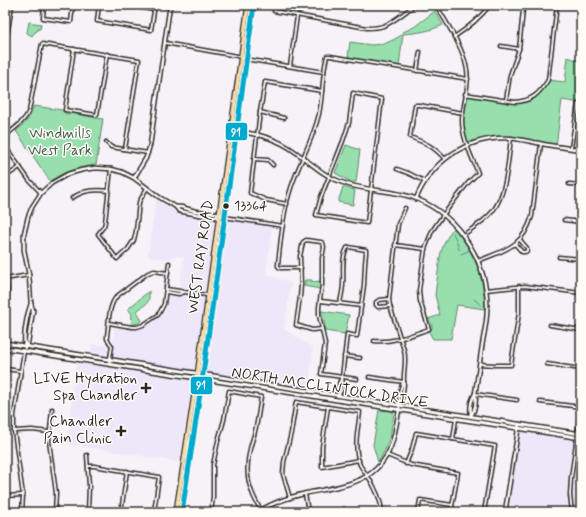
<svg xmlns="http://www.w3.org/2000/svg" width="586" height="517" viewBox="0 0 586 517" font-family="Mynerve,sans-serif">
	<rect width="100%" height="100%" fill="#f6f2f8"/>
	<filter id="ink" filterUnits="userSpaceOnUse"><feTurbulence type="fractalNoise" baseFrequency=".025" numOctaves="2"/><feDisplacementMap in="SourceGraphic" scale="8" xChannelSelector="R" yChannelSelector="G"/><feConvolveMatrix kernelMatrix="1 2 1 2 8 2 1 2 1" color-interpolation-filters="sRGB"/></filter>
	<g filter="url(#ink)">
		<!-- built -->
		<g fill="#eee6f9">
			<polygon points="158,199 164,204 177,212 188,215 212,219 215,221 209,259 209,266 200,332 194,368 191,371 175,367 170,367 90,355 92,344 103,346 113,341 115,327 136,330 140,329 162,315 164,313 166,307 169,291 179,292 184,257 175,256 165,259 152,257 148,254 156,202"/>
			<polygon points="231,220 272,227 266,274 291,283 284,329 313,348 308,389 282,385 270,382 238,376 229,377 210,374 206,371 211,343 211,335 217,300 216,293 224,249 224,239 226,232 227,223 229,221"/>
			<polygon points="77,361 87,364 103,366 113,366 158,375 188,378 193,380 193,383 191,389 183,436 183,446 180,462 68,444 67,443 73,397 71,397"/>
			<polygon points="523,431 539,433 558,438 581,440 581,512 507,512 520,434"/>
		</g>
		<!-- green -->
		<g fill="#97dfad" stroke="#61856c">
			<path d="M435,11l8,14c-13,6 -25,8 -40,9l-4,32 -51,-9 2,-15 21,3 13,-1 9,-4 7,-4 3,-4 11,-5z"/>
			<polygon points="29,22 41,24 40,29 38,29 36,32 35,32 32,36 27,33"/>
			<path d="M568,57l13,5v41l-19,-3 -6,46 -40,-7h-23l-25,6 -5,-16 -1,-9 3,-26 50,8c19,-1 22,-8 33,-22l17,2z"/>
			<path d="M34,106l28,4 4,4c3,0 6,-1 10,0 9,1 17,4 27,5l-7,46c-17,2 -32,6 -46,16l-34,-50c9,-7 15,-14 18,-25z"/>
			<polygon points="346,145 360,150 356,182 351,182 335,173"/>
			<polygon points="343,187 355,190 353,205 338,202"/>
			<path d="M453,228c22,24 31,49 32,81l-28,-4 -6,34h-18l-4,-7 3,-4v-3l-4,-6 12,-4 -5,-20 5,-38c2,-11 7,-20 13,-29z"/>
			<polygon points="305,280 312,280 312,282 320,281 320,289 304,286"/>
			<path d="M149,291c1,14 -3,12 -12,20l5,10 -4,2 -7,2 1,-11 -4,-5z"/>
			<polygon points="321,311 349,315 345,334 325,331 324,320"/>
			<path d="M379,410l13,1 2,3c-3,18 -5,32 -16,48l-5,-17z"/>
		</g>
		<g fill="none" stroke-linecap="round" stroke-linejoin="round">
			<!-- stream -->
			<g stroke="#5c8a93" stroke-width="1">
				<polyline points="453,233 457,242 459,250"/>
				<polyline points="461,254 470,250"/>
				<polyline points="474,299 481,305"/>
			</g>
			<!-- minor casing -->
			<g stroke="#2b2b2b" stroke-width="5">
				<g id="minor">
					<polyline points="44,5 43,18 71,22 73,5"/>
					<polyline points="99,5 97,21 151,30 155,5"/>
					<polyline points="125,5 154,10"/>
					<path d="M275,5l-1,6 93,17c5,0 11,0 16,-2 10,-3 23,-15 32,-21"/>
					<polyline points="438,8 442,5"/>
					<path d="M454,37c14,-9 26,-19 36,-32"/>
					<polyline points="165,43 237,56 251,60 324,72"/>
					<polyline points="501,46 519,49"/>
					<polyline points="5,49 12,5"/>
					<polyline points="74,49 65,110 97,115 107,54"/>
					<polyline points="290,66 297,16"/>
					<polyline points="417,71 420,52"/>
					<polygon points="353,93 382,99 367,223 316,215 321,197 343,141 349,123"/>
					<path d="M465,94l50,8c17,-1 24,-8 33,-22l9,-75"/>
					<polyline points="506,100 510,75 519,49 523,10 522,5"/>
					<polyline points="260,112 284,118"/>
					<path d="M5,136c10,-8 19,-14 24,-25l13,-67 97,16 -14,89"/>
					<polyline points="106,142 111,147 148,153"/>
					<polyline points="5,146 29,180 41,193"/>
					<polyline points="571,148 578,104"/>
					<polyline points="254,159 268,160 273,165"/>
					<path d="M445,159c-12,-13 -19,-16 -35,-22l5,-32h4l44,8"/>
					<polyline points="111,169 105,222 104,226 98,234 117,259 128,249 134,240 136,231 139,202 147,188"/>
					<polyline points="397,169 408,173 424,181"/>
					<polyline points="5,177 20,167"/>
					<polyline points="569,184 581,185"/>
					<path d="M72,198c12,-8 23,-9 37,-7"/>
					<polyline points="287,204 266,200 250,193 260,112 265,82 322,91"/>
					<polyline points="224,217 283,226"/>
					<polyline points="564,220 581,222"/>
					<path d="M463,235c10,-7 22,-14 29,-23 15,-18 16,-51 19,-74"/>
					<polyline points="515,244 522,252 525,252 527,251 527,248 520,240"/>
					<polyline points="395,245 425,249"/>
					<polyline points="559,257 581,259"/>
					<path d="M478,261c27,-11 45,-14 54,-45l9,-72"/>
					<path d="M301,268h-21l-2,-2v-2c3,-25 5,-52 13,-76 8,-25 22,-48 28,-74 4,-19 3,-39 8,-58h3l138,23"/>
					<path d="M5,270c3,16 4,31 0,47"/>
					<polyline points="5,279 29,275"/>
					<polyline points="166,289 180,291 184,292 214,296"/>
					<polyline points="486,290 525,286 581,293"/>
					<polyline points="166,292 179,294 184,292"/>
					<polyline points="389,299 379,300 376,302 376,305 378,307 390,306"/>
					<polyline points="321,301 361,306"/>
					<polyline points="109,323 132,327 137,327 143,325 158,315 161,310 164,304 169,263"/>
					<polyline points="550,325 581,330"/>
					<polyline points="322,329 312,330 296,325 300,297 301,285 300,256 303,242 306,240 321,242 323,243 324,247 322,258 322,285 319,307 319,315 325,344 321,374 357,379"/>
					<path d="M374,341c19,2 37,-6 55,-12l-9,-28 -1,-11 6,-41 7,-18 11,-16 25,-32 10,-10c-6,-16 -16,-35 -16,-53 1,-18 9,-37 4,-55 -4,-19 -20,-43 -30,-60"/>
					<polyline points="344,356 360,358"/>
					<path d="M109,364l3,-18 -5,-7v-3c2,-13 1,-30 10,-40l31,-23 6,-2 14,2"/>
					<polyline points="480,364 494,365 511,365 519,313 519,286"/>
					<polyline points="547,364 581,369"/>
					<polyline points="5,369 21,371"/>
					<polyline points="369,377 404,382"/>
					<path d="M339,394c4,-4 4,-12 3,-17"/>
					<polyline points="475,394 517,400"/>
					<path d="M339,396c-1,-7 -1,-13 3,-19l5,-43 10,2 7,-51 1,-21 1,-11v-3l-17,-3 -2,1c-6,10 -3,24 -4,36 0,6 -2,13 -3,19"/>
					<polyline points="540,402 581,407"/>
					<path d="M399,404c0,-7 0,-15 4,-21"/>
					<polyline points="328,407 322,447 322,467 359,460"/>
					<polyline points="52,409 49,441 56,493 55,512"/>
					<path d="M399,410c0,-4 2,-8 3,-12 1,-6 2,-11 2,-16 -1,-11 3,-21 0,-32l-14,-44 -1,-7 9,-75 7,-16"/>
					<polyline points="14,431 32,430 49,432"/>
					<polyline points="453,439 456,419"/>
					<polyline points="87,455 89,486 88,512"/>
					<polyline points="387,455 411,465 458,473 451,512"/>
					<polyline points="406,464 412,449 416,433 495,446 484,512"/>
					<polyline points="88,466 94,466 159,477 154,512"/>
					<polyline points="305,494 308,512"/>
					<polyline points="5,496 23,495"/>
					<path d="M290,498l-7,-24 1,-12 7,-29 5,-31 64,10c-2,18 -7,35 0,53 2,4 6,8 9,13 7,11 12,21 13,34"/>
					<polyline points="344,509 344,512"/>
					<polyline points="22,512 23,495 14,431 14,415 24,351"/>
					<polyline points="121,512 127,471"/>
					<path d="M211,512l2,-15v-32l2,-10 3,-14 6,-21 5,-29 32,6c-2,11 -3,23 -6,34 -1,6 -4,12 -5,18 -6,25 -1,42 12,63"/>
					<polyline points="418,512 420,500 452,505"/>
					<polyline points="572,512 570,495 571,478 581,408"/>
				</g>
			</g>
			<!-- tertiary casing -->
			<g stroke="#2b2b2b" stroke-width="5.5">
				<g id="tertiary">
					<path d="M237,131c18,3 35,6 51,16 18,11 33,28 53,35 24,10 52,7 76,17 43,18 72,65 70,111 0,10 -2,20 -4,30 -3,18 -5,36 -8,54 -4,6 -5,15 -4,22"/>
					<polyline points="134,178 146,158 150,145 170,5"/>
					<path d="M416,199c15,-37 49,-61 89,-61 11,0 22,3 33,5 14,3 29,5 43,7"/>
					<polyline points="176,207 181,207 195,211 215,213 221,216"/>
					<path d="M25,346c-2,-10 2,-32 6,-42"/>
					<polyline points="25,348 28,342 33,310 31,304 29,275 24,250 24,234 28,217 32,207 41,193 52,183 68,174 82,170 95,168 111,169 122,172 134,178 159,197 176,207 179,211 200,215 215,217 219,216"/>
					<path d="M471,416c4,-6 6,-15 4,-22"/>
					<path d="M258,512c15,-10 32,-15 49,-19 34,-7 70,-9 84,-47 4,-11 6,-24 8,-36"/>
					<polyline points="505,512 519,424"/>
				</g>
			</g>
			<!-- secondary casing -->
			<g stroke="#2b2b2b" stroke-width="6">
				<g id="secondary">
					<polyline points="5,343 581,434"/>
					<polyline points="5,348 581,438"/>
				</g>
			</g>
			<!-- primary casing -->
			<g stroke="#2b2b2b" stroke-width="6">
				<g id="primary">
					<path d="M187,441c4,7 -1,15 2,23"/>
					<polyline points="176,512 198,369 248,5"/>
					<polyline points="182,512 203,374 254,5"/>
				</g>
			</g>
			<!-- minor -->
			<use href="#minor" stroke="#fdfcf7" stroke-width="2"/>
			<!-- tertiary -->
			<use href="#tertiary" stroke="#fdfcf7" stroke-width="2.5"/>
			<!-- secondary -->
			<use href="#secondary" stroke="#fdfcf7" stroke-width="3"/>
			<!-- primary -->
			<use href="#primary" stroke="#f8deab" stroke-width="3.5"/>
			<!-- bus-1 casing -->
			<g stroke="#fdfcf7" stroke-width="8">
				<polyline id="bus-1" points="182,512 203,374 254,5"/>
			</g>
			<!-- bus-1 -->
			<use href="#bus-1" stroke="#00a9ce" stroke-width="5"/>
		</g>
	</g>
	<!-- markers -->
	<g fill="#2b2b2b" stroke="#fdfcf7" stroke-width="1.5">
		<circle cx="226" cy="206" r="3.5"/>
		<path d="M144 382h4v4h4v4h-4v4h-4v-4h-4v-4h4z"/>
		<path d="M119 425h4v4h4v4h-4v4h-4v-4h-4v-4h4z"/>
	</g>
	<g text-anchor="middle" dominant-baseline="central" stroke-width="3" stroke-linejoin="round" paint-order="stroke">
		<!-- bus labels -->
		<g font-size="14" fill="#2b2b2b" stroke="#fdfcf7" text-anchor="start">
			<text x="234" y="206">13364</text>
		</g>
		<!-- park labels -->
		<g font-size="15" fill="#4b6152" stroke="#fdfcf7">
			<text x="60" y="134">Windmills<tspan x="60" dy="17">West Park</tspan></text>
		</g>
		<!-- street labels -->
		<g font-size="15" fill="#2b2b2b" stroke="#fdfcf7">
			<text transform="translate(201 257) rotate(-82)">WEST RAY ROAD</text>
			<text transform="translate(330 388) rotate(9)">NORTH MCCLINTOCK DRIVE</text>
		</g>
		<!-- poi labels -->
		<g font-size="15" fill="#2b2b2b" stroke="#fdfcf7" text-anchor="end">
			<text x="137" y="379">LIVE Hydration<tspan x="137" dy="17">Spa Chandler</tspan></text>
			<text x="112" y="422">Chandler<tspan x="112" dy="17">Pain Clinic</tspan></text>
		</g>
	</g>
	<g stroke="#fdfcf7" stroke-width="1.5">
		<rect x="225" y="122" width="23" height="19" rx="4" fill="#00a9ce"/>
		<rect x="190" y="376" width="23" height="19" rx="4" fill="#00a9ce"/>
	</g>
	<g font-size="11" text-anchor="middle" font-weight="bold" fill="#fff">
		<text x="236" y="136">91</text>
		<text x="201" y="389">91</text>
	</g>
	<!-- margin -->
	<rect width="586" height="517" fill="none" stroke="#fdfcf7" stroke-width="20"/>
	<rect x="10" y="10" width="566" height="497" fill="none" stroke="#2b2b2b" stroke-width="1.5" filter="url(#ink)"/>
</svg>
